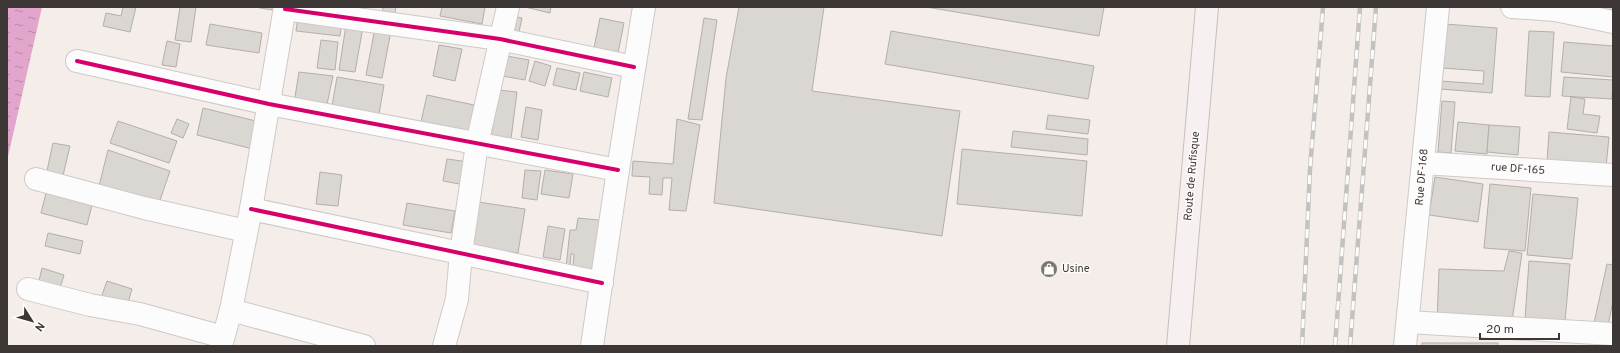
<svg xmlns="http://www.w3.org/2000/svg" width="1620" height="353" viewBox="0 0 1620 353" font-family="Overpass,sans-serif">
	<defs>
		<pattern id="water-ripples" width="26" height="14" patternUnits="userSpaceOnUse"><rect width="26" height="14" fill="#e2a5cb"/><path d="M2 4q2-2 4 0t4 0M15 11q2-2 4 0t4 0" fill="none" stroke="#b887a6"/></pattern>
	</defs>
	<rect width="100%" height="100%" fill="#f4edea"/>
	<!-- water -->
	<polygon fill="url(#water-ripples)" points="7,7 42,7 7,161"/>
	<!-- building -->
	<g fill="#dad6d2" stroke="#b3afac">
		<polygon points="123,7 136,7 130,32 103,26 106,13 121,16"/>
		<polygon points="180,7 196,7 191,42 175,40"/>
		<polygon points="255,7 272,7 272,10"/>
		<polygon points="383,7 396,7 394,18 382,16"/>
		<polygon points="442,7 485,7 482,24 440,16"/>
		<polygon points="525,7 551,7 550,13"/>
		<polygon points="739,7 824,7 812,91 960,111 942,236 714,203 726,78"/>
		<polygon points="926,7 1104,7 1099,36"/>
		<polygon points="1600,7 1613,7 1613,10 1600,9"/>
		<polygon points="510,16 522,18 517,41 505,39"/>
		<polygon points="298,17 342,22 340,36 296,31"/>
		<polygon points="600,18 624,23 618,53 594,48"/>
		<polygon points="704,18 717,20 702,120 688,119"/>
		<polygon points="210,24 262,33 259,53 206,45"/>
		<polygon points="1445,24 1497,28 1492,93 1440,89 1441,81 1483,84 1484,71 1442,68"/>
		<polygon points="346,25 363,27 355,72 339,70"/>
		<polygon points="375,28 391,31 382,78 366,75"/>
		<polygon points="891,31 1094,66 1088,99 885,64"/>
		<polygon points="1529,31 1554,32 1550,97 1525,96"/>
		<polygon points="321,40 338,42 335,70 317,68"/>
		<polygon points="167,41 180,44 176,67 162,65"/>
		<polygon points="1564,42 1613,46 1613,77 1561,72"/>
		<polygon points="439,45 462,49 455,81 433,76"/>
		<polygon points="501,55 529,60 525,80 497,75"/>
		<polygon points="535,61 551,66 545,86 529,81"/>
		<polygon points="557,68 580,73 576,90 553,85"/>
		<polygon points="299,72 333,76 326,109 294,103"/>
		<polygon points="584,72 612,78 608,97 580,91"/>
		<polygon points="337,77 384,85 378,120 331,112"/>
		<polygon points="1564,77 1613,80 1612,99 1562,96"/>
		<polygon points="498,90 517,92 511,139 491,136"/>
		<polygon points="427,95 474,105 469,132 421,122"/>
		<polygon points="1571,97 1585,99 1583,114 1600,116 1597,133 1567,129"/>
		<polygon points="1442,101 1455,102 1451,153 1438,152"/>
		<polygon points="526,107 542,110 538,140 521,137"/>
		<polygon points="203,108 260,122 253,149 197,135"/>
		<polygon points="1048,115 1090,120 1088,134 1046,129"/>
		<polygon points="177,119 189,124 183,138 171,133"/>
		<polygon points="677,119 700,125 686,211 669,210 672,178 663,178 662,195 649,194 650,177 632,176 633,161 673,164"/>
		<polygon points="118,121 177,141 169,163 110,143"/>
		<polygon points="1458,122 1489,125 1487,154 1455,151"/>
		<polygon points="1489,125 1520,127 1518,155 1487,152"/>
		<polygon points="1013,131 1088,139 1087,155 1011,147"/>
		<polygon points="1549,132 1609,137 1606,167 1547,162"/>
		<polygon points="53,143 70,146 61,184 45,180"/>
		<polygon points="962,149 1087,161 1082,216 957,204"/>
		<polygon points="108,150 170,171 158,206 99,186"/>
		<polygon points="447,159 469,162 465,185 443,181"/>
		<polygon points="525,170 541,171 537,200 522,198"/>
		<polygon points="545,170 573,174 569,198 541,194"/>
		<polygon points="320,172 342,175 338,206 316,204"/>
		<polygon points="1435,177 1483,184 1478,222 1429,215"/>
		<polygon points="1490,184 1531,188 1525,251 1484,248"/>
		<polygon points="46,193 92,205 87,225 41,213"/>
		<polygon points="1533,194 1578,198 1572,259 1527,255"/>
		<polygon points="478,202 525,209 518,253 472,247"/>
		<polygon points="407,203 455,211 451,233 403,225"/>
		<polygon points="578,218 608,221 603,270 573,267 574,254 571,254 570,267 566,267 570,230 576,230"/>
		<polygon points="548,226 565,229 560,260 543,257"/>
		<polygon points="48,233 83,241 80,254 45,246"/>
		<polygon points="1509,251 1522,253 1512,321 1437,322 1439,269 1504,271"/>
		<polygon points="1529,261 1570,264 1565,322 1525,319"/>
		<polygon points="1607,264 1613,265 1613,301 1608,326 1594,323"/>
		<polygon points="42,268 64,275 59,291 38,285"/>
		<polygon points="107,281 132,289 127,306 101,298"/>
		<rect x="1422" y="343" width="76" height="3"/>
	</g>
	<g fill="none" stroke-linecap="round" stroke-linejoin="round">
		<!-- minor casing -->
		<g stroke="#cfc9c7" stroke-width="24">
			<g id="minor">
				<polyline points="1512,7 1555,10 1613,22"/>
				<polyline points="285,9 500,39 634,67"/>
				<polyline points="77,61 269,104 618,170"/>
				<polyline points="1423,163 1613,175"/>
				<polyline points="36,179 144,208 246,231"/>
				<polyline points="251,209 602,283"/>
				<polyline points="28,289 90,305 140,314 223,337"/>
				<polyline points="231,310 364,346"/>
				<polyline points="1408,322 1613,334"/>
				<polyline points="221,346 231,310 251,209 285,7"/>
				<polyline points="444,346 457,299 461,253 477,144 508,7"/>
				<polyline points="592,346 618,170 644,7"/>
				<polyline points="1405,346 1438,7"/>
			</g>
		</g>
		<!-- major casing -->
		<g stroke="#cabcbc" stroke-width="24">
			<polyline id="major" points="1178,346 1207,7"/>
		</g>
		<!-- minor -->
		<use href="#minor" stroke="#fdfcfc" stroke-width="22"/>
		<!-- major -->
		<use href="#major" stroke="#f7f0f1" stroke-width="22"/>
		<!-- rail casing -->
		<g stroke="#c4c2c1" stroke-width="4.5">
			<g id="rail">
				<polyline points="1302,346 1310,169 1323,7"/>
				<polyline points="1335,346 1360,7"/>
				<polyline points="1350,346 1376,7"/>
			</g>
		</g>
		<!-- rail -->
		<use href="#rail" stroke="#fefbfa" stroke-width="3" stroke-dasharray="9" stroke-linecap="butt"/>
		<!-- cycleway casing -->
		<g stroke="#fefbfa" stroke-width="6">
			<g id="cycleway">
				<polyline points="285,9 500,39 634,67"/>
				<polyline points="77,61 269,104 618,170"/>
				<polyline points="251,209 602,283"/>
			</g>
		</g>
		<!-- cycleway -->
		<use href="#cycleway" stroke="#d6006c" stroke-width="4"/>
	</g>
	<!-- icons -->
	<defs>
		<g id="shop-disc" transform="scale(0.9)"><circle r="9.5" fill="#7d7774" stroke="#fefbfa"/><path d="M-5-2.5h2.3a2.7 3.5 0 0 1 5.4 0H5L5.5 6h-11ZM-1.5-2.5h3a1.5 2.3 0 0 0-3 0Z" fill="#fff"/></g>
	</defs>
	<g fill-rule="evenodd">
		<use href="#shop-disc" x="1049" y="269"/>
	</g>
	<g text-anchor="middle" dominant-baseline="central" stroke-width="3" stroke-linejoin="round" paint-order="stroke">
		<!-- street labels -->
		<g font-size="11" fill="#3d3835" stroke="#fefbfa">
			<text transform="translate(1518 169) rotate(4)">rue DF-165</text>
			<text transform="translate(1192 176) rotate(-85)">Route de Rufisque</text>
			<text transform="translate(1422 177) rotate(-85)">Rue DF-168</text>
		</g>
		<!-- poi labels -->
		<g font-size="11" fill="#3d3835" stroke="#fefbfa" text-anchor="start">
			<text x="1062" y="269">Usine</text>
		</g>
	</g>
	<!-- border -->
	<rect width="1620" height="353" fill="none" stroke="#3d3835" stroke-width="16"/>
	<!-- north arrow -->
	<g transform="translate(32 321) rotate(127)" stroke="#fefbfa" stroke-width="3" paint-order="stroke">
	<path d="M0-3L7 15L0 10L-7 15Z" fill="#3d3835"/>
	<text y="-6" font-size="11" font-weight="bold" text-anchor="middle" fill="#3d3835">N</text>
	</g>
	<!-- scale -->
	<path d="M1480 333v6h79v-6" fill="none" stroke="#3d3835" stroke-width="2"/>
	<text x="1486" y="333" font-size="12" fill="#3d3835" stroke="#fefbfa" stroke-width="3" paint-order="stroke">20 m</text>
</svg>
